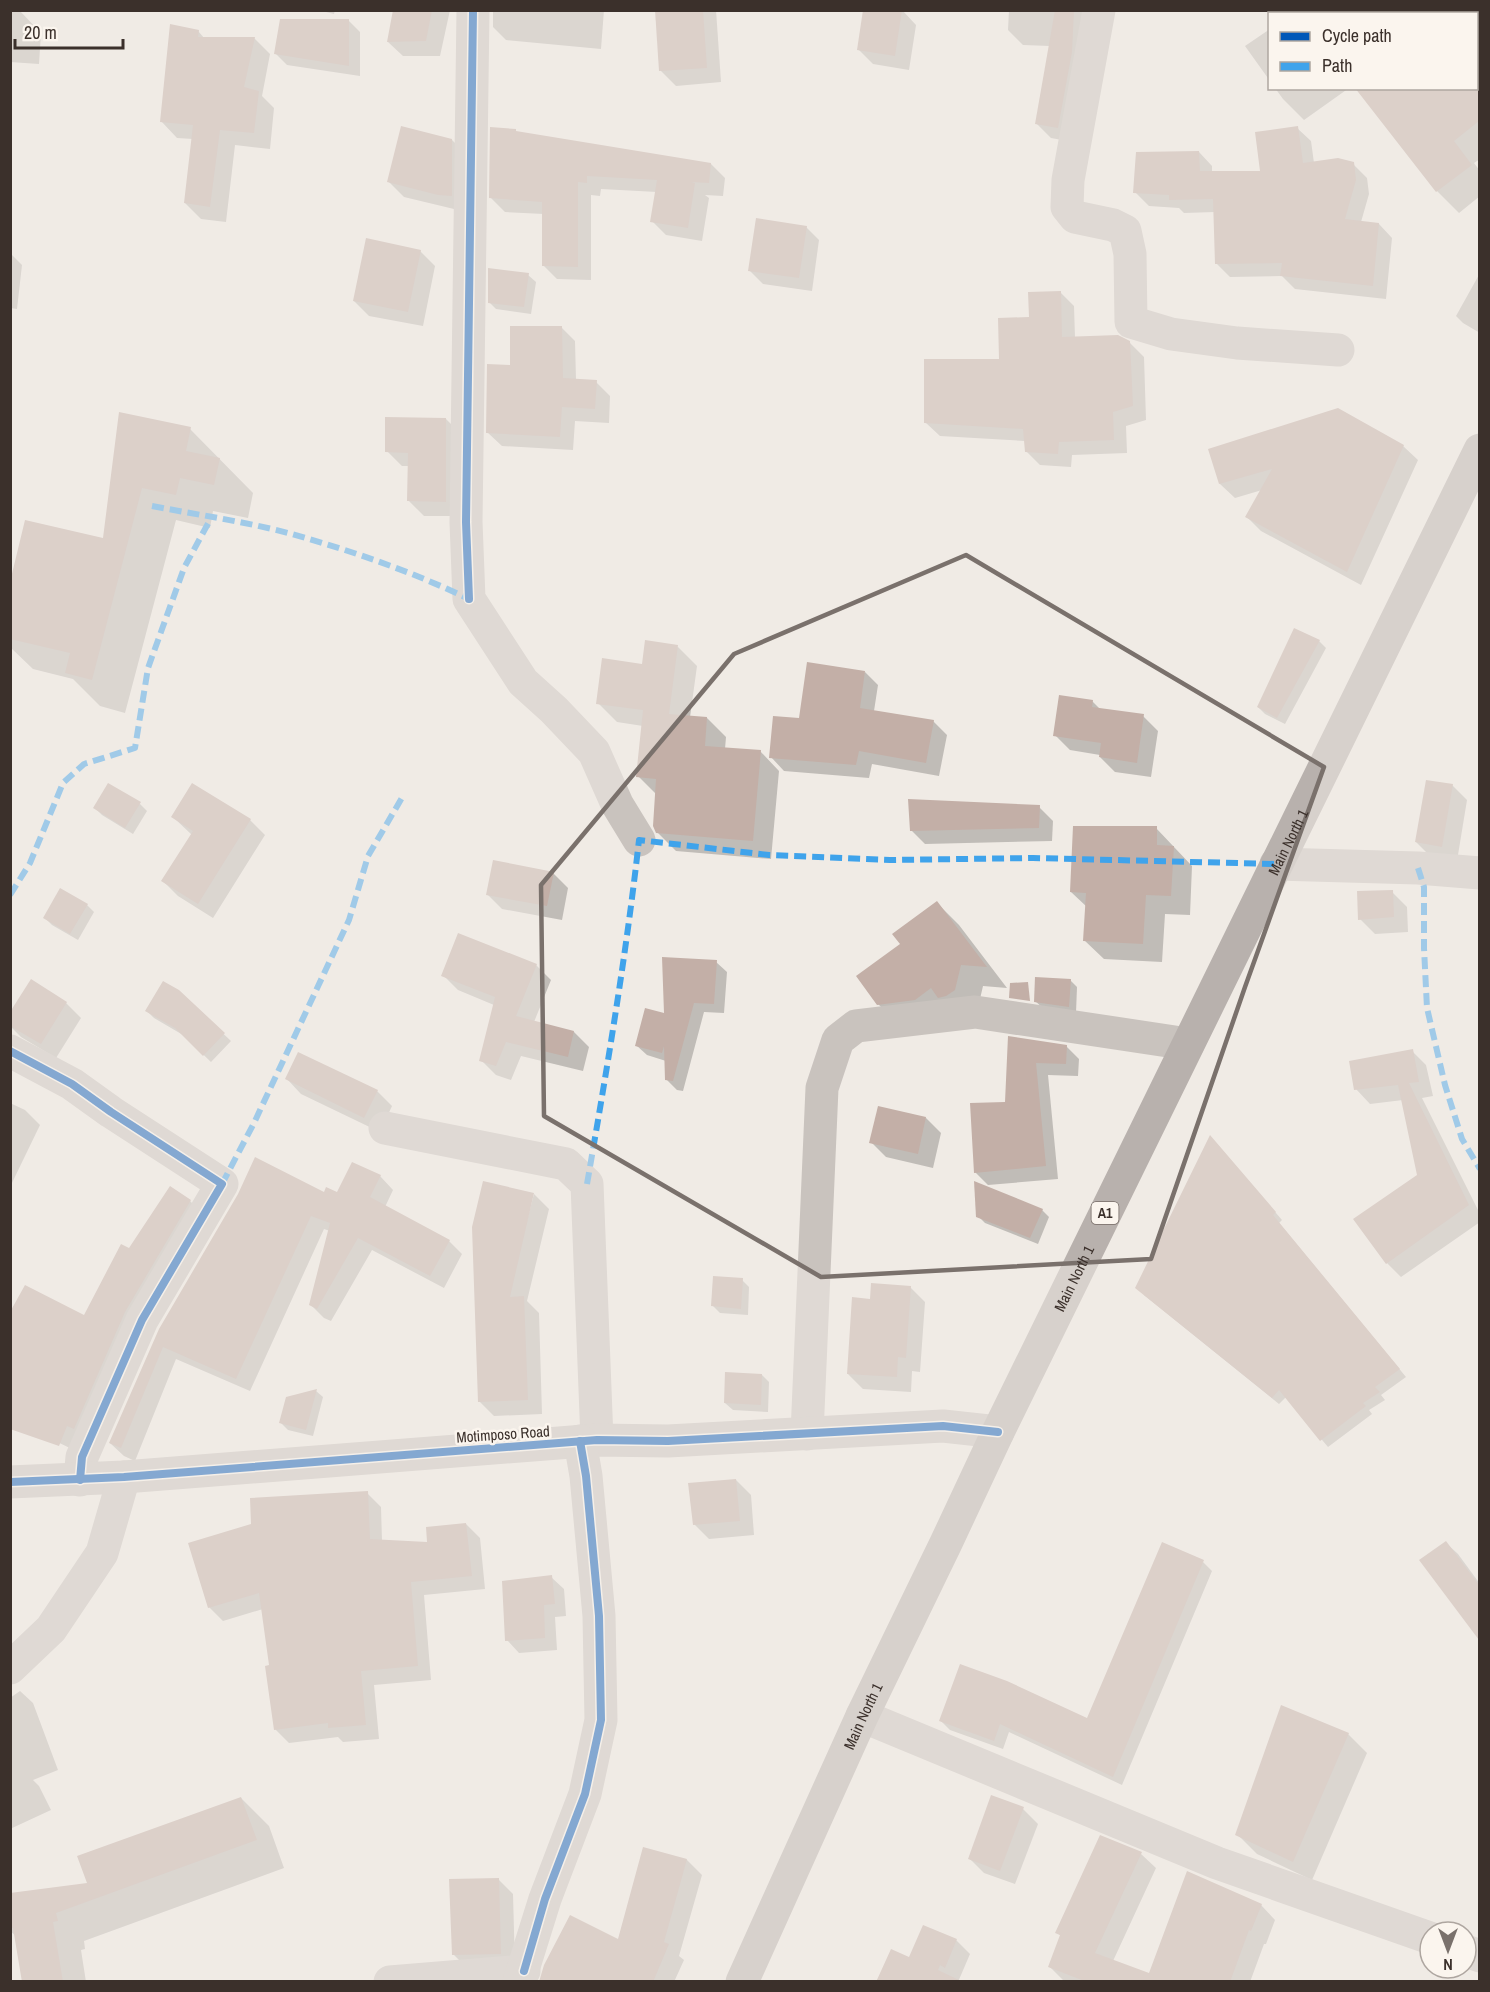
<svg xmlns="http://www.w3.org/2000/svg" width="1490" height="1992" viewBox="0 0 1490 1992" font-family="'Archivo Narrow',sans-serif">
	<rect width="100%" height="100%" fill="#f0ebe5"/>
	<!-- shadow -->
	<g fill="#0003">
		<polygon points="10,10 19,10 41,33 39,64 10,62"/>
		<polygon points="318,10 335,10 334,14"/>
		<polygon points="395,10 450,10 440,56 403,56 388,42"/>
		<polygon points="493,10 604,10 601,49 506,40 493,27"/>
		<polygon points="657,10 716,10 721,82 676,86 661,71"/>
		<polygon points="865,10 902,10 916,25 909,70 873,64 858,49"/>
		<polygon points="1009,10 1090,10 1073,142 1051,138 1036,123 1050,46 1023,45 1008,30"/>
		<polygon points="1296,10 1317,10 1320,14 1292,14"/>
		<polygon points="1382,10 1480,10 1480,159 1474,163 1480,171 1480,196 1459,213 1437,191 1357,88 1476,88 1476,14 1378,14"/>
		<polygon points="349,21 360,32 360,76 287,65 275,53"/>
		<polygon points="1270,29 1270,81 1245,46"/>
		<polygon points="198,31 205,39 254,38 270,54 262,96 274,108 270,149 235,145 226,222 201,219 185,203 193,139 177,138 161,121"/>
		<polygon points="1275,88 1349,88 1304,120 1283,99"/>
		<polygon points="1297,128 1311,141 1314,163 1353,164 1367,178 1369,194 1361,222 1379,224 1392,238 1386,299 1295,289 1282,276 1230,277 1216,263 1215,212 1184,213 1179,208 1149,206 1135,192 1199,152 1212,166 1212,173 1262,173"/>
		<polygon points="517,133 711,164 725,178 723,196 705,195 709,198 702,241 666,235 652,221 657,192 601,189 600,196 591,195 591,280 557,279 543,265 544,214 505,212 491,198"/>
		<polygon points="452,140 467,155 454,209 404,197 389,182"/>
		<polygon points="806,227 819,240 812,291 763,284 750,271"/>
		<polygon points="420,251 435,266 423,326 369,316 354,301"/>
		<polygon points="10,253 22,265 17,309 10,308"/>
		<polygon points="1480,273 1480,333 1463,323 1456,316"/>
		<polygon points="528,275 536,282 531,314 496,309 489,302"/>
		<polygon points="1060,292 1074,306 1075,338 1130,343 1144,357 1146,420 1126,426 1127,453 1072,455 1071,467 1040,465 1026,451 1025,441 940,436 926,423 1001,361"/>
		<polygon points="561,327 575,341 576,380 596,382 610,396 609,423 575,421 573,450 502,446 487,432 512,366"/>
		<polygon points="120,414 190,429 253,493 248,518 213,511 210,528 176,520 125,713 100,706 73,679 33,669 10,647 10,588 104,540"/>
		<polygon points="446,419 461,434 460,516 424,516 409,501 409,466 402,466 387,451"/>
		<polygon points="1403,446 1418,460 1361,585 1261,531 1247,517 1262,490 1235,498 1220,484 1210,450"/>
		<polygon points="1319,641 1326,648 1285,724 1265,714 1258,707"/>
		<polygon points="678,647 697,666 690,717 707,718 726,737 725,749 760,751 779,771 771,859 676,851 657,832 657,795 638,776 643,726 617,722 598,703 643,665"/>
		<polygon points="865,672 878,685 874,711 933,721 947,735 939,776 872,764 869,778 784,771 771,757 800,720"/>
		<polygon points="1092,701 1100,709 1143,716 1158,731 1151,777 1115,772 1100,757 1100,755 1070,750 1055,735"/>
		<polygon points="1452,785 1467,800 1457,861 1431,857 1416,842"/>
		<polygon points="140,804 147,811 133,834 102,815 95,808"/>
		<polygon points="1039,807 1053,821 1052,841 925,844 911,830"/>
		<polygon points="173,817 250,820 265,835 213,918 178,896 163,881 192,835"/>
		<polygon points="1156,828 1192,866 1190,915 1165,914 1162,962 1104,959 1084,940 1087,907 1071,892"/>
		<polygon points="553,873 568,888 562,920 502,909 487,894"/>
		<polygon points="1392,892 1407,907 1408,932 1375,934 1360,919"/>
		<polygon points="937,903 959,925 1007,988 983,986 977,1012 901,1026 878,1004 902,944"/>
		<polygon points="87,905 94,912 78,940 52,925 45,918"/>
		<polygon points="716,962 727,972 724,1013 704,1012 683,1091 677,1090 667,1080 666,1061 647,1055 636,1045"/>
		<polygon points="536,965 551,980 534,1022 574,1032 589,1047 583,1071 521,1056 511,1080 496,1075 481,1060 494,1005 458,990 443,975"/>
		<polygon points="1070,980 1077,987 1076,1013 1043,1008 1035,1001"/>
		<polygon points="178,991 231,1041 211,1062 183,1035 154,1018 147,1011"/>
		<polygon points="66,1003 81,1018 56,1058 21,1037 10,1026"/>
		<polygon points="1009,1038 1066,1046 1079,1059 1078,1076 1048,1075 1058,1179 988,1185 975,1172 1007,1103"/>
		<polygon points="1412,1051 1426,1065 1433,1096 1422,1098 1480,1214 1480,1222 1401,1277 1387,1263 1418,1176 1403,1100 1370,1104 1356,1089"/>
		<polygon points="287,1079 377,1091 392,1106 380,1132 301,1094"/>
		<polygon points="10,1103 25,1110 40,1125 10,1187"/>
		<polygon points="926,1118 941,1133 933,1168 886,1157 871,1142"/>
		<polygon points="1217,1144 1282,1220 1279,1223 1406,1377 1381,1395 1385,1400 1369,1410 1372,1414 1328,1447 1286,1397 1279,1404 1144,1295"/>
		<polygon points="380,1176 393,1190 385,1207 449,1241 462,1254 444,1288 372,1250 331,1321 324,1318 311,1305 330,1231 324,1229 250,1391 176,1359 135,1461 124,1456 110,1443 160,1329 324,1194 337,1194"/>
		<polygon points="534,1194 549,1209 527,1301 539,1313 542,1414 494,1416 479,1401"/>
		<polygon points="190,1201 204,1215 76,1451 10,1419 85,1317 130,1250"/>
		<polygon points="1042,1210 1049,1217 1038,1244 985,1223 978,1216"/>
		<polygon points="742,1280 749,1287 748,1315 720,1313 713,1306"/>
		<polygon points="910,1287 925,1302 920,1372 912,1371 911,1392 863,1389 848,1374 871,1300"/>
		<polygon points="762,1375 769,1382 768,1412 733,1410 725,1403"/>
		<polygon points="316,1391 323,1397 313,1436 288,1430 281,1423"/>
		<polygon points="736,1480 751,1495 754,1535 709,1539 694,1524"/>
		<polygon points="367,1493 381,1507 382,1541 429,1543 466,1524 480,1538 485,1589 424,1595 431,1680 374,1685 379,1739 343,1742 338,1737 289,1743 275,1729 271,1666 263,1609 223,1621 209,1607"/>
		<polygon points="1446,1543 1458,1554 1480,1584 1480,1637 1477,1634"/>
		<polygon points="1203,1562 1212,1571 1122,1785 1009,1732 1003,1749 950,1730 941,1721 1088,1720"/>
		<polygon points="551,1577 564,1589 566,1616 555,1617 557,1650 519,1653 507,1640"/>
		<polygon points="20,1691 33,1703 58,1770 33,1780 39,1786 51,1810 10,1829 10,1698"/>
		<polygon points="1348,1734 1367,1753 1312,1880 1257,1854 1237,1834"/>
		<polygon points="241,1798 269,1826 284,1868 84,1941 85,1949 81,1950 86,1982 23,1982 16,1936 10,1931 10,1895 89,1884"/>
		<polygon points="1023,1809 1038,1824 1015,1884 984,1873 969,1858"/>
		<polygon points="644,1849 687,1860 702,1875 679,1956 684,1960 674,1982 546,1982 618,1941"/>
		<polygon points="1141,1854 1156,1868 1113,1961 1150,1975 1261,1905 1275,1920 1266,1944 1264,1944 1250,1982 1065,1982 1050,1967 1061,1936 1056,1932"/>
		<polygon points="498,1879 513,1894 515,1968 468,1969 453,1954"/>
		<polygon points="956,1940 970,1954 958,1982 910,1959"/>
	</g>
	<!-- building -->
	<g fill="#c3afa7">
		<polygon points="393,10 432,10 426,41 387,42"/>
		<polygon points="655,10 703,10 707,68 659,71"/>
		<polygon points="863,10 902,10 895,56 857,50"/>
		<polygon points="1055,10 1074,10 1072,52 1058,128 1035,124"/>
		<polygon points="280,19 349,19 349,66 274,54"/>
		<polygon points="170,24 199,30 198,37 255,37 244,87 259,91 254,133 220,130 210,207 184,203 193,125 160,122"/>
		<polygon points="1355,88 1479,88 1479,121 1454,141 1472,165 1436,192"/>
		<polygon points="401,126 452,139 452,196 438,195 387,182"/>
		<polygon points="1298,126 1303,163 1338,158 1354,162 1356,180 1345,219 1379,223 1373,286 1280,276 1282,263 1215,264 1213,199 1169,200 1169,195 1133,193 1136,152 1199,151 1200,171 1260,171 1255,132"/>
		<polygon points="490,127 516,129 516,131 711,163 709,183 691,182 695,183 688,228 650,222 657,180 587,176 587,183 578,182 578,267 542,266 542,202 489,198"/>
		<polygon points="756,218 807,226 799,278 748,271"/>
		<polygon points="366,238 421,250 408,312 353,301"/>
		<polygon points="488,268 529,273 524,307 488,303"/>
		<polygon points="1061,291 1062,337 1118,335 1130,341 1133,406 1113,412 1114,440 1059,442 1058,454 1025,452 1023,429 924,423 924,359 999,359 998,318 1029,317 1028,292"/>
		<polygon points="510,326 562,326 563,378 597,380 595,409 562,407 560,437 486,433 487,364 510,365"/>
		<polygon points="1338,408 1404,445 1347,572 1245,517 1272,469 1219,484 1208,449"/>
		<polygon points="119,412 191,427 186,451 220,458 214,485 180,478 176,495 142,488 92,680 65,673 70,653 10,639 10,582 25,520 103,538"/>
		<polygon points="385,417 446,418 446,502 407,501 408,453 385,452"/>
		<polygon points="1294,628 1320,640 1277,718 1257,707"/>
		<polygon points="645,640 678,645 669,714 707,717 705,746 761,750 753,841 656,833 653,826 656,779 636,777 643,710 596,704 602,658 642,664"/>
		<polygon points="807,662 865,671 860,708 934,720 926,763 859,751 856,765 769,758 773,716 799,718"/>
		<polygon points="1059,695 1093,700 1092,707 1144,714 1137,763 1099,757 1101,743 1053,736"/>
		<polygon points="1426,780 1453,784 1442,847 1415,842"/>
		<polygon points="108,783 141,802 125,828 93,808"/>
		<polygon points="192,783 251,819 198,904 161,881 193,831 171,817"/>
		<polygon points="908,799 1040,805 1039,828 910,831"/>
		<polygon points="1073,826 1157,826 1157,845 1174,846 1171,896 1146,895 1143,944 1083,941 1086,893 1070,892"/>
		<polygon points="493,860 554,872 547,906 486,895"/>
		<polygon points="60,888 88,904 70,934 43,918"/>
		<polygon points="1393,890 1394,917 1358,920 1357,891"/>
		<polygon points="937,901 987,967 961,965 955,990 946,996 938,998 931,988 915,1000 877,1005 856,976 900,944 892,934"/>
		<polygon points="458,933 537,964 516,1016 574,1031 568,1057 506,1042 496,1066 479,1061 495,997 441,976"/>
		<polygon points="662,957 717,960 714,1004 694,1003 673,1081 665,1080 664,1046 662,1053 635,1046 645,1008 664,1013"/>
		<polygon points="1035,977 1071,979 1069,1007 1034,1002"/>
		<polygon points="31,979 67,1002 41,1044 10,1026 10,1012"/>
		<polygon points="163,981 179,990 225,1033 203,1056 175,1028 145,1011"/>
		<polygon points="1028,982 1030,1001 1009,998 1010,983"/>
		<polygon points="1008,1036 1067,1045 1066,1064 1036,1063 1046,1166 974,1173 970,1103 1005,1102"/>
		<polygon points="1413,1049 1419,1082 1409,1083 1469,1205 1386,1264 1353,1219 1417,1175 1398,1085 1354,1090 1349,1061"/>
		<polygon points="298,1052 378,1090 364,1118 285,1079"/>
		<polygon points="878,1106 926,1117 918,1154 869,1143"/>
		<polygon points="1210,1135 1276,1212 1273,1215 1400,1369 1375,1387 1380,1392 1363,1403 1366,1406 1320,1441 1279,1390 1272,1398 1135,1288"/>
		<polygon points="255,1157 324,1192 326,1187 337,1192 352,1162 381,1175 370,1197 450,1240 430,1276 358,1238 317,1309 309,1305 330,1223 311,1216 236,1379 163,1347 121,1448 109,1443 159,1329 238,1194"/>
		<polygon points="483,1181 534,1193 510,1297 524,1296 528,1400 478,1402 472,1227"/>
		<polygon points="974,1181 1043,1209 1030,1238 976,1217"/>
		<polygon points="170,1186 191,1200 125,1312 74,1429 67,1426 59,1446 10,1429 10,1312 25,1285 84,1315 121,1244 129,1248"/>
		<polygon points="713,1276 743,1278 741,1309 711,1306"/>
		<polygon points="871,1283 911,1286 906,1358 898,1357 897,1377 847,1374 852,1297 870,1299"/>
		<polygon points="725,1372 762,1374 761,1405 724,1403"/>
		<polygon points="317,1389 306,1430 279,1423 286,1397"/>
		<polygon points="736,1479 740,1521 693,1525 688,1483"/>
		<polygon points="368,1491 370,1539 427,1542 426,1527 466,1523 472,1576 411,1582 418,1666 361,1671 366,1725 328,1728 328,1723 274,1730 265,1666 269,1665 259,1593 208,1608 188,1543 251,1524 250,1498"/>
		<polygon points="1446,1541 1479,1585 1479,1640 1419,1560"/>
		<polygon points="1162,1542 1204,1560 1113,1777 1000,1724 994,1741 939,1721 960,1664 1007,1681 1087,1718"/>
		<polygon points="552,1575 555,1604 544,1605 545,1638 505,1641 502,1581"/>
		<polygon points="1281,1705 1349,1733 1293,1862 1235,1835"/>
		<polygon points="991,1795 1024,1807 1000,1871 968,1859"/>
		<polygon points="241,1797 257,1840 56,1913 58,1921 53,1922 63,1982 22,1982 13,1928 10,1928 10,1893 87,1883 77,1856"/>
		<polygon points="1100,1835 1142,1852 1095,1953 1149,1973 1187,1871 1262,1904 1251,1931 1249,1930 1230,1982 1087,1982 1048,1967 1060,1935 1055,1933"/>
		<polygon points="643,1847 687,1859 664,1942 669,1944 653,1982 539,1982 544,1965 570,1915 618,1939"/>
		<polygon points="499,1878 501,1954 452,1955 449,1879"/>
		<polygon points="923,1925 957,1939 945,1968 940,1965 938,1970 963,1982 876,1982 891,1949 909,1957"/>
	</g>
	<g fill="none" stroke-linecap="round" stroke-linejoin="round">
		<!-- minor -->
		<g stroke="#c9c3be" stroke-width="33">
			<polyline points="473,10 466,522 469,599 523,682 554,710 594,752 617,804 639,840"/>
			<polyline points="1099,10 1068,180 1067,207 1075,217 1113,225 1125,231 1130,254 1131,322 1171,334 1237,343 1338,350"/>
			<polyline points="1276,864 1418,868 1480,873"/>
			<polyline points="10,1051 72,1084 111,1112 222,1184 142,1320 82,1457 80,1480"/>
			<polyline points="385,1128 566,1164 587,1184 597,1440"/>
			<polyline points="807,1434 822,1088 838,1040 856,1026 975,1012 1188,1044"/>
			<polyline points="10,1482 124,1477 597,1440 668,1441 943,1426 998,1432"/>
			<polyline points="10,1668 51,1629 102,1553 124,1477"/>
			<polyline points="862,1716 1217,1863 1430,1938"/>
			<polyline points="1466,1951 1480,1956"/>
			<polyline points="390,1982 524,1971"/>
			<polyline points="519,1982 545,1899 585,1794 601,1720 599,1616 586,1476 580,1441"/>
		</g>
		<!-- major -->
		<path stroke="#b8b1ad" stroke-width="33" id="s1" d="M742,1982l120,-266 84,-173 52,-111 482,-982"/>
		<!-- quiet -->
		<g stroke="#3fa3eb" stroke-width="6" stroke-dasharray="12 6" stroke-linecap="butt">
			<path d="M152,506c47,9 95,16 140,28 60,17 121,38 177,65"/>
			<polyline points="1418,868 1424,887 1424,948 1427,1008 1445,1085 1462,1139 1480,1169"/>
			<polyline points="10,895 30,863 63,783 84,764 135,748 148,668 184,568 211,518"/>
			<polyline points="222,1184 254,1123 349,920 368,856 403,796"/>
			<path d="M587,1184c20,-115 39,-228 52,-344l130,15 121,5 143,-2 243,6"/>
		</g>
		<!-- cycleway casing -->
		<g stroke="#fbf5ee" stroke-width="11">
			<g id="cycleway">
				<polyline points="469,599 466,522 473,10"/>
				<polyline points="10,1051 72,1084 111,1112 222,1184 142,1320 82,1457 80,1480"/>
				<polyline points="10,1482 124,1477 597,1440 668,1441 943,1426 998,1432"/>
				<polyline points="524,1971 545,1899 585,1794 601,1720 599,1616 586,1476 580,1441"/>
			</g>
		</g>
		<!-- cycleway -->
		<use href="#cycleway" stroke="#0057b8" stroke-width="8"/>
	</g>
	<!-- marked area -->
	<path d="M0 0H1490V1992H0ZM966,555l358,212 -79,220 -94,272 -330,18 -277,-161 -3,-231 193,-231z" fill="#f0ebe5" fill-opacity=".55" fill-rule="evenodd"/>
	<path fill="none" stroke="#7a716c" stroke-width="4.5" stroke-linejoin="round" d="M966,555l358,212 -79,220 -94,272 -330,18 -277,-161 -3,-231 193,-231z"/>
	<g text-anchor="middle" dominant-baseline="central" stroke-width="5" stroke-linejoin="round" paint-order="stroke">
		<!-- shield labels -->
		<rect fill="#fbf5ee" stroke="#756b66" stroke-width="1.5" x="1091.5" y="1202" width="27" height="22" rx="4.5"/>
		<g font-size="14" font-weight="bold" fill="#3b302b">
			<text x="1105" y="1213">A1</text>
		</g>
		<!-- street labels -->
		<g font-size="15" fill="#3b302b" stroke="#fbf5ee">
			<text stroke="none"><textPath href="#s1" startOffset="1264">Main North 1</textPath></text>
			<text stroke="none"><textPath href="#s1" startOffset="778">Main North 1</textPath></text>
			<text transform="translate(503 1434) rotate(-4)">Motimposo Road</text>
			<text stroke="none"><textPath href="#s1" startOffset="292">Main North 1</textPath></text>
		</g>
	</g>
	<!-- border -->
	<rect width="1490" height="1992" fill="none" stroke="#3b302b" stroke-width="24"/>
	<!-- legend -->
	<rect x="1268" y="12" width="210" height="78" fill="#fbf5ee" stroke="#aea6a0" stroke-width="1.5"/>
	<rect x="1280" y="32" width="30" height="9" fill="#0057b8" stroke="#aea6a0" stroke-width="1.5"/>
	<text x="1322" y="42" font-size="18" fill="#3b302b">Cycle path</text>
	<rect x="1280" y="62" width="30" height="9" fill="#3fa3eb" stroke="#aea6a0" stroke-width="1.5"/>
	<text x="1322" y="72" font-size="18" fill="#3b302b">Path</text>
	<!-- north arrow -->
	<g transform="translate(1448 1950) rotate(180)"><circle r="28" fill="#fbf5ee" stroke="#aea6a0" stroke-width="1.5"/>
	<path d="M0-4.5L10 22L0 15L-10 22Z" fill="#7a716c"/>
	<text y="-9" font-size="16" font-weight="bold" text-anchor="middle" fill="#3b302b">N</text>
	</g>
	<!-- scale -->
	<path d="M15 39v9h108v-9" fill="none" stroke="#3b302b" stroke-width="3"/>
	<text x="24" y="39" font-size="18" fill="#3b302b" stroke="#fbf5ee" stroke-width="4.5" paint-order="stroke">20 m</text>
</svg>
